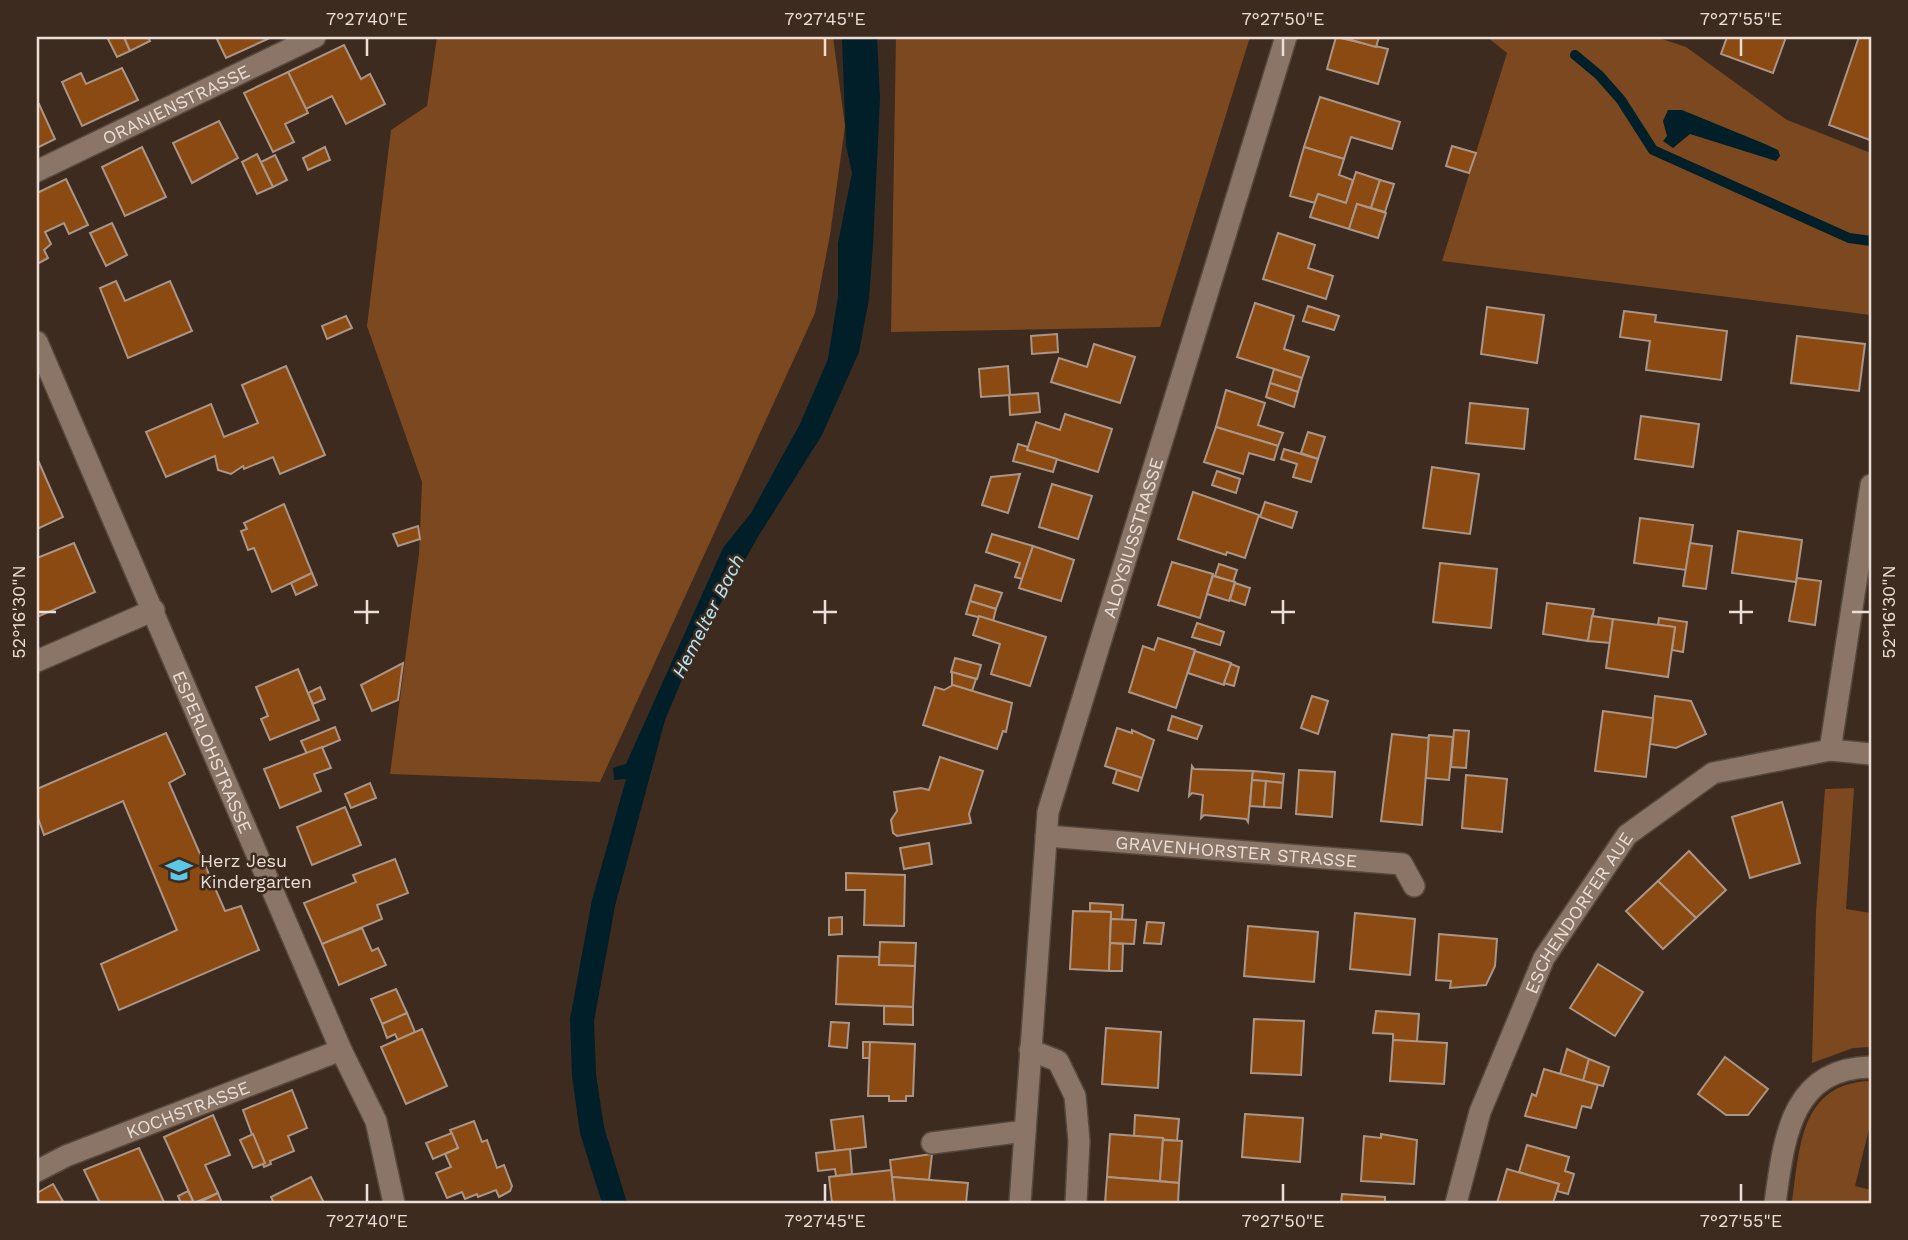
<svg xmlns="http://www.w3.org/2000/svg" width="1908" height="1240" viewBox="0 0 1908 1240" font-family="'Work Sans',sans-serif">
	<rect width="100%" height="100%" fill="#3d2b1f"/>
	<!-- green -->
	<g fill="#7c481f">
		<polygon points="437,37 833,37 845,126 830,235 815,313 600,782 390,774 419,554 422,482 367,326 391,130 427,106"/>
		<polygon points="896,37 1250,37 1160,327 891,332"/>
		<polygon points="1487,37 1656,37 1686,47 1787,120 1871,153 1871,315 1442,261 1507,53"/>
		<polygon points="1854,788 1846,909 1871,913 1871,1047 1853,1048 1812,1063 1816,912 1825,789"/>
		<path d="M1871,1081v40l-16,65 16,4v13h-79c8,-54 7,-120 79,-122z"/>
	</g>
	<!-- water -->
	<g fill="#001f28">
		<polygon points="842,37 877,37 880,98 873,245 869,299 859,352 822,435 756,540 694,651 665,720 615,906 594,1021 596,1074 604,1127 627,1203 602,1203 580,1133 572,1076 570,1019 592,900 626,779 614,780 613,768 626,764 723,548 751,513 800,424 828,359 838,296 838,243 852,173 846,145"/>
		<polygon points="1668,110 1682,110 1765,144 1778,150 1780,156 1776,161 1690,134 1673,148 1663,141 1667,136 1663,121"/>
	</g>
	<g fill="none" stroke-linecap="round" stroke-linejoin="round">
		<!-- stream -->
		<polyline stroke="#001f28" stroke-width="10" points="1575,55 1599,75 1621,100 1653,150 1849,238 1871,241"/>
	</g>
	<!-- building -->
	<g fill="#8a4a12" stroke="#ab9586" stroke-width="2">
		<polygon points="107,37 124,37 130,51 117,57"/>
		<polygon points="124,37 148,37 150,41 130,51"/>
		<polygon points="216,37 272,37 226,58"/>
		<polygon points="1336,37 1388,49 1378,84 1327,69"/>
		<polygon points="1341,37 1379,37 1376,47"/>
		<polygon points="1727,37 1786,37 1773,73 1721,54"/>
		<polygon points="1859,37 1871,37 1870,140 1829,125"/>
		<polygon points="344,45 361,79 370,74 385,104 346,124 332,96 306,109 288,72"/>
		<polygon points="122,68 138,100 82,126 62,82 81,73 86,84"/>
		<polygon points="288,72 308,113 285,124 294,142 273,152 244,93"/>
		<polygon points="1320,97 1400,122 1392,149 1351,137 1344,159 1304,147"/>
		<polygon points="39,104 55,139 37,148 37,105"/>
		<polygon points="219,121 238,158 192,183 173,143"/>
		<polygon points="1452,146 1476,153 1469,173 1446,166"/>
		<polygon points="142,147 166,197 125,216 102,167"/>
		<polygon points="325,147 330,160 308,170 303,158"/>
		<polygon points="1304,147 1344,159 1339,175 1353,180 1346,203 1318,194 1315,203 1290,196"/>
		<polygon points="257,154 273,187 257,194 242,162"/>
		<polygon points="275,155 287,180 273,187 261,162"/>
		<polygon points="1356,172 1380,180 1371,208 1357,204 1349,229 1310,217 1318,194 1346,203"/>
		<polygon points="66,179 88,225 69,234 64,223 45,232 51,244 44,250 48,258 37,264 37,193"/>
		<polygon points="1380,180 1394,184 1385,212 1371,208"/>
		<polygon points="1357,204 1386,213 1378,238 1349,229"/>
		<polygon points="112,223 127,255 106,266 90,233"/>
		<polygon points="1278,233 1315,245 1308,268 1333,276 1326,299 1263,279"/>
		<polygon points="116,281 125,301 170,281 192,331 128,358 100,288"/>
		<polygon points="1255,303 1294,316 1284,349 1309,357 1302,378 1237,357"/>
		<polygon points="1308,306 1339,316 1334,330 1303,321"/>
		<polygon points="1487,307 1544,315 1537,363 1481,354"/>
		<polygon points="1624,311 1656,315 1655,322 1727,331 1721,380 1646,370 1650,341 1620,337"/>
		<polygon points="346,316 352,328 327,339 322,326"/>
		<polygon points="1057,334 1058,352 1032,354 1031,336"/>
		<polygon points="1797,336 1865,344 1859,391 1791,383"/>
		<polygon points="1094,344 1135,357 1120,403 1051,382 1059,358 1087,367"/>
		<polygon points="286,366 325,455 280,474 273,457 244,469 243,466 231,474 218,470 215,456 166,477 146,432 211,404 224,437 258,423 242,385"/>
		<polygon points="1008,366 1010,395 981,397 979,369"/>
		<polygon points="1274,369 1302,378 1298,392 1270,383"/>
		<polygon points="1270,383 1298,392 1294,407 1266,397"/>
		<polygon points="1226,390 1265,403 1258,425 1283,433 1278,446 1216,427"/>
		<polygon points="1038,393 1040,412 1010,415 1009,395"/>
		<polygon points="1470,403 1528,409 1524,449 1466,443"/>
		<polygon points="1065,414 1112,429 1098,472 1027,450 1036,422 1060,430"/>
		<polygon points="1641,416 1699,424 1693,467 1635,459"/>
		<polygon points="1216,427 1278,446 1274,460 1249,453 1243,474 1204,462"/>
		<polygon points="1308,432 1325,437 1318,459 1301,453"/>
		<polygon points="1018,444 1028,447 1027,450 1057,459 1053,472 1013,461"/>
		<polygon points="1284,449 1318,459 1311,482 1293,477 1297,464 1281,459"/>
		<polygon points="37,458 63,517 37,529"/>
		<polygon points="1432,467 1479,474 1470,534 1423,528"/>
		<polygon points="1217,471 1240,479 1236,493 1212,485"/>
		<polygon points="1020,474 1008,513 982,505 991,477"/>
		<polygon points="1052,484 1092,496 1078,539 1039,527"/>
		<polygon points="1193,492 1259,515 1245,558 1227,552 1226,555 1178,539"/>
		<polygon points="1265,502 1297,512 1292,528 1260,517"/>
		<polygon points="284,504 312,573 272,592 254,548 248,550 241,531 247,529 244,523"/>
		<polygon points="1640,518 1693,525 1686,570 1634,563"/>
		<polygon points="418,526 420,539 398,546 393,534"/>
		<polygon points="1738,531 1802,540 1796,582 1732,573"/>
		<polygon points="992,534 1033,546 1022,579 1015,577 1020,563 986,552"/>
		<polygon points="74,543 95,592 37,617 37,558"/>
		<polygon points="1690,543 1712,546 1706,589 1683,586"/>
		<polygon points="1033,546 1074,560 1061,601 1019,588"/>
		<polygon points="1172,562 1213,574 1200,618 1158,605"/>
		<polygon points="1440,563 1497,569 1491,628 1433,622"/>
		<polygon points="1219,564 1237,570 1233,582 1215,576"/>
		<polygon points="312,573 317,585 296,595 291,583"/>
		<polygon points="1213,576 1235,582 1229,601 1207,594"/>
		<polygon points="1797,578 1821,581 1815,625 1789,621"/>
		<polygon points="1235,583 1250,588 1245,605 1230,600"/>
		<polygon points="975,585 1002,593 996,609 970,601"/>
		<polygon points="970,601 996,609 993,621 966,614"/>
		<polygon points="1547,603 1594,609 1588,641 1543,634"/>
		<polygon points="979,616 1046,637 1030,686 991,674 1000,644 973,635"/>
		<polygon points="1592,616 1613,619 1610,643 1588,641"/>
		<polygon points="1659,618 1687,622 1683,652 1672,650 1675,627 1658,625"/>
		<polygon points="1613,619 1675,627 1668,677 1606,668"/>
		<polygon points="1197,623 1224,632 1220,645 1192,637"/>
		<polygon points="1158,638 1195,650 1176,708 1129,692 1143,646 1154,650"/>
		<polygon points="1195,651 1231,663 1224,685 1188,673"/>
		<polygon points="955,658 981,665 977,679 951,672"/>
		<polygon points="403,663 398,700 372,711 361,685"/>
		<polygon points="1231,664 1239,667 1234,686 1224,683"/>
		<polygon points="298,669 319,720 270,740 261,719 268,716 256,687"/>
		<polygon points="952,672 976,679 972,691 952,686"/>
		<polygon points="953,685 1012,703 1006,732 1003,731 997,749 923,725 935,687 944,690"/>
		<polygon points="320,687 325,699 313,704 308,693"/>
		<polygon points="1312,696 1328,701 1318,734 1301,728"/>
		<polygon points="1655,696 1691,701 1706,734 1676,748 1650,744"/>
		<polygon points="1603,711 1653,718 1646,777 1595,771"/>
		<polygon points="1172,716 1202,726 1197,739 1168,730"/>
		<polygon points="335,727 340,740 307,754 301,741"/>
		<polygon points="1117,728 1132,733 1132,730 1154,740 1142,778 1105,766"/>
		<polygon points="1454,730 1469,731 1466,768 1451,767"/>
		<polygon points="166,733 185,774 169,783 225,911 241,906 259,950 119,1010 101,964 177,930 123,801 44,835 37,815 37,789"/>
		<polygon points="1392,734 1428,738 1429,735 1422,825 1381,821"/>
		<polygon points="1429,735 1453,737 1449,780 1426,778"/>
		<polygon points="322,747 331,768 314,774 321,791 280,808 264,769"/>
		<polygon points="940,757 983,771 969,814 971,823 897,836 893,833 891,820 897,811 894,792 921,788 929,790"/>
		<polygon points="1192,766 1194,769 1253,771 1248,822 1246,819 1204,815 1201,818 1203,795 1192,793 1189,796"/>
		<polygon points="1117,770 1142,778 1138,791 1113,783"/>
		<polygon points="1299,770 1335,772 1332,817 1296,814"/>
		<polygon points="1253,771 1284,774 1283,783 1252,780"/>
		<polygon points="1466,775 1507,779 1502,832 1462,828"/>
		<polygon points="1252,780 1266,781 1264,807 1250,806"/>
		<polygon points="1266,781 1283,783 1281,808 1264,807"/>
		<polygon points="370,783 376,798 351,808 345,794"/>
		<polygon points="1782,802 1800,863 1750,878 1732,817"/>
		<polygon points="345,807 361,845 312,865 297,827"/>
		<polygon points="929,843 932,864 904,869 900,848"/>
		<polygon points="1689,851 1726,890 1696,918 1658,881"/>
		<polygon points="395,859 408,893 377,905 382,919 322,944 304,903 356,882 353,875"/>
		<polygon points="846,873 905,875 904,926 864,925 865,890 846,890"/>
		<polygon points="1658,881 1696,918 1663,949 1626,911"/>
		<polygon points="1090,903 1123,905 1122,920 1111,919 1111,912 1090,911"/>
		<polygon points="1073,911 1111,912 1109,971 1070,969"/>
		<polygon points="1355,913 1415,919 1410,975 1350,969"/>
		<polygon points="842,917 842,934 829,935 829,918"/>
		<polygon points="1111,919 1136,920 1134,944 1110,943"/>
		<polygon points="1147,922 1164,923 1161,944 1144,943"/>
		<polygon points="1248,926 1318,932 1314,982 1244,976"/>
		<polygon points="362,928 372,951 378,948 386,965 339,985 322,944"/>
		<polygon points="1439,934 1497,939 1495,966 1486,985 1450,988 1451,981 1436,980"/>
		<polygon points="880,942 916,943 915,966 879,965"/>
		<polygon points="1110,943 1123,944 1122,971 1109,971"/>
		<polygon points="838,956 879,957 879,965 915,966 913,1007 836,1004"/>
		<polygon points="1598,964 1643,992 1615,1036 1570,1008"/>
		<polygon points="396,989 407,1013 382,1024 371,999"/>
		<polygon points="884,1006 913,1007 913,1025 884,1024"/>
		<polygon points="1376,1011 1419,1014 1417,1042 1393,1040 1393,1034 1373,1033"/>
		<polygon points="407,1013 415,1032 398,1040 395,1034 387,1038 382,1024"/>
		<polygon points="1254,1019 1304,1021 1301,1075 1251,1073"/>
		<polygon points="831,1022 849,1023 847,1048 829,1046"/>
		<polygon points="1106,1028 1161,1032 1158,1088 1102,1084"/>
		<polygon points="422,1029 447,1086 406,1104 381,1047"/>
		<polygon points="1393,1040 1447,1043 1444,1084 1390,1081"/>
		<rect x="863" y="1042" width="7" height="16"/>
		<polygon points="870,1042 915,1044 913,1096 906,1096 906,1101 889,1101 889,1096 868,1096"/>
		<polygon points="1567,1049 1589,1059 1583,1081 1560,1074"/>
		<polygon points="1725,1057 1768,1089 1748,1115 1726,1115 1698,1094"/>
		<polygon points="1589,1059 1609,1067 1603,1086 1583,1081"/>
		<polygon points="1544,1069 1598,1085 1591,1108 1582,1106 1576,1128 1525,1116 1532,1094 1536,1096"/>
		<polygon points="292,1090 307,1128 288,1136 294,1151 270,1161 271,1164 264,1167 243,1110"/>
		<polygon points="1245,1114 1303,1118 1300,1162 1242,1157"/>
		<polygon points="213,1115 230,1155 205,1165 218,1193 194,1203 164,1137"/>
		<polygon points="1135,1115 1179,1119 1177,1141 1134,1136"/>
		<polygon points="863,1116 866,1147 835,1151 831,1120"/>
		<polygon points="474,1121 482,1142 487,1140 497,1168 504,1165 512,1186 510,1191 499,1197 496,1190 478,1197 477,1194 465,1199 462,1192 447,1198 436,1173 451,1167 445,1154 458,1148 450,1130"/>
		<polygon points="452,1133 458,1148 433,1159 426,1143"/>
		<polygon points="253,1134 265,1163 253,1168 240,1140"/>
		<polygon points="1110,1134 1163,1138 1160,1181 1107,1177"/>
		<polygon points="1381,1134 1417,1140 1414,1184 1361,1181 1364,1136 1381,1138"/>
		<polygon points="1163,1140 1182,1141 1179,1183 1160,1181"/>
		<polygon points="1527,1145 1569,1157 1565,1171 1574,1174 1568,1194 1557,1191 1559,1184 1519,1172"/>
		<polygon points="139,1148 164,1202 100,1203 84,1170"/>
		<polygon points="850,1149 852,1174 836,1176 835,1169 818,1171 816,1153"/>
		<polygon points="932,1154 929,1180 892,1177 890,1160"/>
		<polygon points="1507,1169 1559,1184 1553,1203 1497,1203"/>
		<polygon points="891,1170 895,1203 832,1203 829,1177"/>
		<polygon points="311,1177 324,1203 274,1203 271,1197"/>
		<polygon points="892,1177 968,1183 966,1203 895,1203"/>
		<polygon points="1107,1177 1179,1183 1178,1203 1105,1203"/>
		<polygon points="53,1184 64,1203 37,1203 37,1193"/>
		<polygon points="188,1191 194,1203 181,1203 178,1196"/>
		<polygon points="218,1193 222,1203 198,1203"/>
		<polygon points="1342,1194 1385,1197 1385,1203 1341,1203"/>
	</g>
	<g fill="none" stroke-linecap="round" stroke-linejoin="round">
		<!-- minor casing -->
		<g stroke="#57483e" stroke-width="24">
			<g id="minor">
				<path id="s1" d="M37,171l278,-134"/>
				<path id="s2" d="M37,342l304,708 35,71 18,82"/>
				<polyline points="37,661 154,610"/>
				<polyline points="1830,750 1871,485"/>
				<path id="s3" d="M1046,836l356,28 12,22"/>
				<polyline points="1030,1050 1058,1061 1075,1096 1079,1141 1076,1203"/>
				<polyline points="932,1143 1025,1131"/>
				<path id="s4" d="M37,1171l29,-15 275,-106"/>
				<path id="s5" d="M1020,1203l28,-391 238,-775"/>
				<path id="s6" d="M1456,1203l24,-91 64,-154 83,-123 86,-62 117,-23 41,4"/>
				<path d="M1775,1203c9,-63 15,-135 96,-136"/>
			</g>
		</g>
		<!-- minor -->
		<use href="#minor" stroke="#8a7567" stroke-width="21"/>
	</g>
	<!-- ticks -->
	<path fill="none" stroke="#eaded6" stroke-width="2.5" d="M367,38v18M825,38v18M1283,38v18M1741,38v18M367,600v24M825,600v24M1283,600v24M1741,600v24M38,612h18M354,612h25M813,612h24M1271,612h24M1729,612h24M1852,612h18M367,1184v18M825,1184v18M1283,1184v18M1741,1184v18"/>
	<!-- icons -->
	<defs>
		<g id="school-bare" transform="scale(2.1)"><path d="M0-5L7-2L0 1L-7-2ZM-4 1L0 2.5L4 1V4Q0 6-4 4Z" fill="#5ac8e6" stroke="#3d2b1f" stroke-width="2.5" paint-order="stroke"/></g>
	</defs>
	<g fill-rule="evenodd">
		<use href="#school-bare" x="179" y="870"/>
	</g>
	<g text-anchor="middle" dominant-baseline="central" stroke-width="5" stroke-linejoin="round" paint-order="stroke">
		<!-- street labels -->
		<g font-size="18" fill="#eaded6" stroke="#3d2b1f">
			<text stroke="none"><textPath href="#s1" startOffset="154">ORANIENSTRASSE</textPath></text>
			<text stroke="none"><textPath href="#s5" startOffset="679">ALOYSIUSSTRASSE</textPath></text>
			<text stroke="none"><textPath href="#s2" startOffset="446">ESPERLOHSTRASSE</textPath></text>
			<text stroke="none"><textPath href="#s3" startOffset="191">GRAVENHORSTER STRASSE</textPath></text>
			<text stroke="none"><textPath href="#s6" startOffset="317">ESCHENDORFER AUE</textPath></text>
			<text stroke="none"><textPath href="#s4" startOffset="163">KOCHSTRASSE</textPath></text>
		</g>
		<!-- poi labels -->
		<g font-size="18" fill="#eaded6" stroke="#3d2b1f" text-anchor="start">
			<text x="200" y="860">Herz Jesu<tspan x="200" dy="21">Kindergarten</tspan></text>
		</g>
		<!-- water labels -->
		<g font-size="19" font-style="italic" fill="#b6e7f7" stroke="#3d2b1f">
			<text transform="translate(708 616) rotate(-63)">Hemelter Bach</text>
		</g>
	</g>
	<!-- border -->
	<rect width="1908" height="1240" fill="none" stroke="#3d2b1f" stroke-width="77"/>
	<rect x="38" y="38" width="1832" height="1164" fill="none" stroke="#eaded6" stroke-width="2.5"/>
	<g font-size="18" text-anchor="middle" fill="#eaded6">
		<text x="367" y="25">7°27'40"E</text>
		<text x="825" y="25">7°27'45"E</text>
		<text x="1283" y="25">7°27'50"E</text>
		<text x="1741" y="25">7°27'55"E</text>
		<text transform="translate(19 612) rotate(-90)" y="6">52°16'30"N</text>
		<text transform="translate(1889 612) rotate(-90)" y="6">52°16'30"N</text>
		<text x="367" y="1227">7°27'40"E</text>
		<text x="825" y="1227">7°27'45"E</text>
		<text x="1283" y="1227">7°27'50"E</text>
		<text x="1741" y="1227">7°27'55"E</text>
	</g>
</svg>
